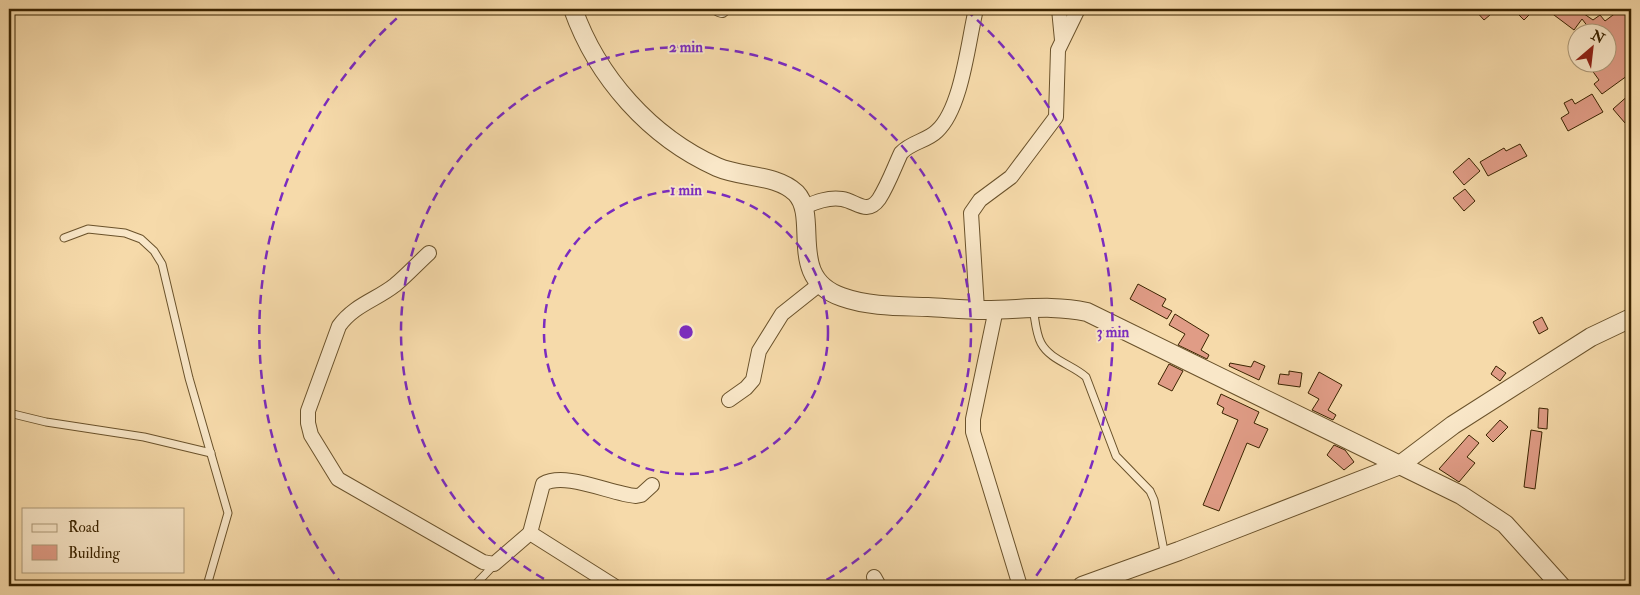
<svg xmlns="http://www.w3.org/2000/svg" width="1640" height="595" viewBox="0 0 1640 595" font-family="'IM FELL Double Pica',serif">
	<rect width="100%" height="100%" fill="#f6daaa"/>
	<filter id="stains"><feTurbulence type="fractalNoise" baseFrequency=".004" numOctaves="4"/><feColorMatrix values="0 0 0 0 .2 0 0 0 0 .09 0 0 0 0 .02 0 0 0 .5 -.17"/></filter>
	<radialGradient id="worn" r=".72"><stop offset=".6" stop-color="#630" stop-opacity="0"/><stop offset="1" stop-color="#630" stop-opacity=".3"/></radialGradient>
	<!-- building -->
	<g fill="#e09c86" stroke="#3b2401">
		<polygon points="1474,9 1497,9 1484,20"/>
		<polygon points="1513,9 1535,9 1524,20"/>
		<polygon points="1546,9 1577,9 1593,20 1600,15 1605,21 1621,9 1631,9 1631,73 1602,94 1594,84 1599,80 1586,62 1608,62 1608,32 1592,32 1582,19 1574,30"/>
		<polygon points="1631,93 1631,118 1625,123 1613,109"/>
		<polygon points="1592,94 1603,112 1568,131 1561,118 1569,113 1564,103 1572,99 1575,104"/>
		<polygon points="1520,144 1527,156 1488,176 1480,162 1504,148 1506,151"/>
		<polygon points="1469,158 1480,171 1464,185 1453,172"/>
		<polygon points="1465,189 1475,201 1464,211 1453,198"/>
		<polygon points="1138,284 1166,299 1162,306 1172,311 1167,319 1130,299"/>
		<polygon points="1175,314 1209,335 1201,350 1209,355 1207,359 1178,345 1185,334 1169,325"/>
		<polygon points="1542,317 1548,329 1539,334 1533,322"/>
		<polygon points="1254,361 1265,366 1259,380 1229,366 1230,363 1251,367"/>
		<polygon points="1169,364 1183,371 1172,391 1158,384"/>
		<polygon points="1496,366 1506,373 1500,381 1491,374"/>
		<polygon points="1289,371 1302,373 1300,387 1278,384 1280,374 1289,375"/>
		<polygon points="1319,372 1342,385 1328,410 1336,415 1333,420 1312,410 1319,399 1308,393"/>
		<polygon points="1221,394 1259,412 1254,423 1268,429 1259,448 1247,443 1219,511 1203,505 1238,420 1222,413 1224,408 1217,404"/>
		<polygon points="1539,408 1548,409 1547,429 1538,428"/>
		<polygon points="1500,420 1508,427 1493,442 1486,435"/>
		<polygon points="1531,430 1542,432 1535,489 1524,487"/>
		<polygon points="1469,435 1479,443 1467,457 1475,463 1459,482 1439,469"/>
		<polygon points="1334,445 1345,450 1354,462 1344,470 1327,455"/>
	</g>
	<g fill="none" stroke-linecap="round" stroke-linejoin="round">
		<!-- service casing -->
		<g stroke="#6a522b" stroke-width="9">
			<g id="service">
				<polyline points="64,238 88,229 125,233 141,239 154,251 162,264 189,378 228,513 208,582 215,586"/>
				<path d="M1033,308c2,11 3,26 8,35 9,17 32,22 45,34l30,79 34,35 4,9 11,56"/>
				<polyline points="9,413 46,422 144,437 211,453"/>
				<polyline points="474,586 494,565"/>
			</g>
		</g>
		<!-- minor casing -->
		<g stroke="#6a522b" stroke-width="16">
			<g id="minor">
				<polyline points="719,9 722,10"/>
				<polyline points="1059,9 1062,40"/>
				<path d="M804,207c12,-5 24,-10 38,-8 14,2 25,17 37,0 9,-14 15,-31 22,-46 10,-11 26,-12 36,-22 25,-23 31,-89 39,-122"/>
				<path d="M429,253c-11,10 -22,22 -34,32 -19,15 -41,20 -56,41l-31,85v12l3,12 27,44 145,83 11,2 36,-31 84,53"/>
				<polyline points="977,309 971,213 980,200 1011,177 1056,117 1058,50 1078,9"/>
				<polyline points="996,309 973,419 973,432 1020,586"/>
				<polyline points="729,400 746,388 753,380 759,351 782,314 821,283"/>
				<path d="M530,533l13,-49c22,-13 68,10 93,12l5,-1 11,-10"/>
				<polyline points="874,577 879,586"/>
			</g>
		</g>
		<!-- tertiary casing -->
		<g stroke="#6a522b" stroke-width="20">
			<g id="tertiary">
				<path d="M573,9c24,68 77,128 144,158 25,11 59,7 79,26 24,25 -10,85 46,104 28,10 58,9 86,10 19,1 38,3 57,3 36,0 66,-6 102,2l374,183 44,29 56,62"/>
				<polyline points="1082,586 1179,551 1400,465 1453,425 1591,337 1631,318"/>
			</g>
		</g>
		<!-- service -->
		<use href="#service" stroke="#f9e7c8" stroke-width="7"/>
		<!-- minor -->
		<use href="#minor" stroke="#f9e7c8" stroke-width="14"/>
		<!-- tertiary -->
		<use href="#tertiary" stroke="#f9e7c8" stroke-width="18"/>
	</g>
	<!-- distance rings -->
	<g fill="none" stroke="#7b2cbf" stroke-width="2.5" stroke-dasharray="9 6">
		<circle cx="686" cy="332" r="142"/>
		<path d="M557 586A285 285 0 1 1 815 586"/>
		<path d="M343 586A427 427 0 0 1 406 10M966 10A427 427 0 0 1 1029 586"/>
	</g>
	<circle cx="686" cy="332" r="8" fill="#7b2cbf" stroke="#f9e7c8" stroke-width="2.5"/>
	<g font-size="15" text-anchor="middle" font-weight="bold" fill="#7b2cbf" stroke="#f9e7c8" stroke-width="4" stroke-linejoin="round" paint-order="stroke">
		<text x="686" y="52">2 min</text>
		<text x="686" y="195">1 min</text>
		<text x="1113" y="337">3 min</text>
	</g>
	<!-- margin -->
	<rect width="1640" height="595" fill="none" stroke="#f6daaa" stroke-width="30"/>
	<rect x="10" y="10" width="1620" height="575" fill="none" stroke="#3b2401" stroke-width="2.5"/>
	<rect x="15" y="15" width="1610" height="565" fill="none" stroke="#3b2401"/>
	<!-- legend -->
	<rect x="22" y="508" width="162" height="65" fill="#f9e7c8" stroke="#ad9978"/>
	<rect x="32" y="524" width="25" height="8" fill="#f9e7c8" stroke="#ad9978"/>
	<text x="68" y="532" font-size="15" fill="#3b2401">Road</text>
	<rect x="32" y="545" width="25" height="15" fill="#e09c86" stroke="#ad9978"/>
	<text x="68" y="558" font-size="15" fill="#3b2401">Building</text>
	<!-- north arrow -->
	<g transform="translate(1592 48) rotate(28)"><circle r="24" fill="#f9e7c8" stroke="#ad9978"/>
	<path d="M0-4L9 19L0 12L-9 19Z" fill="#8f2418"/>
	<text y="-8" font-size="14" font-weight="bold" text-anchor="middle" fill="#3b2401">N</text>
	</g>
	<rect width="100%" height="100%" filter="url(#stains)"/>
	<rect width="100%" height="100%" fill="url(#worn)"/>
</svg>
